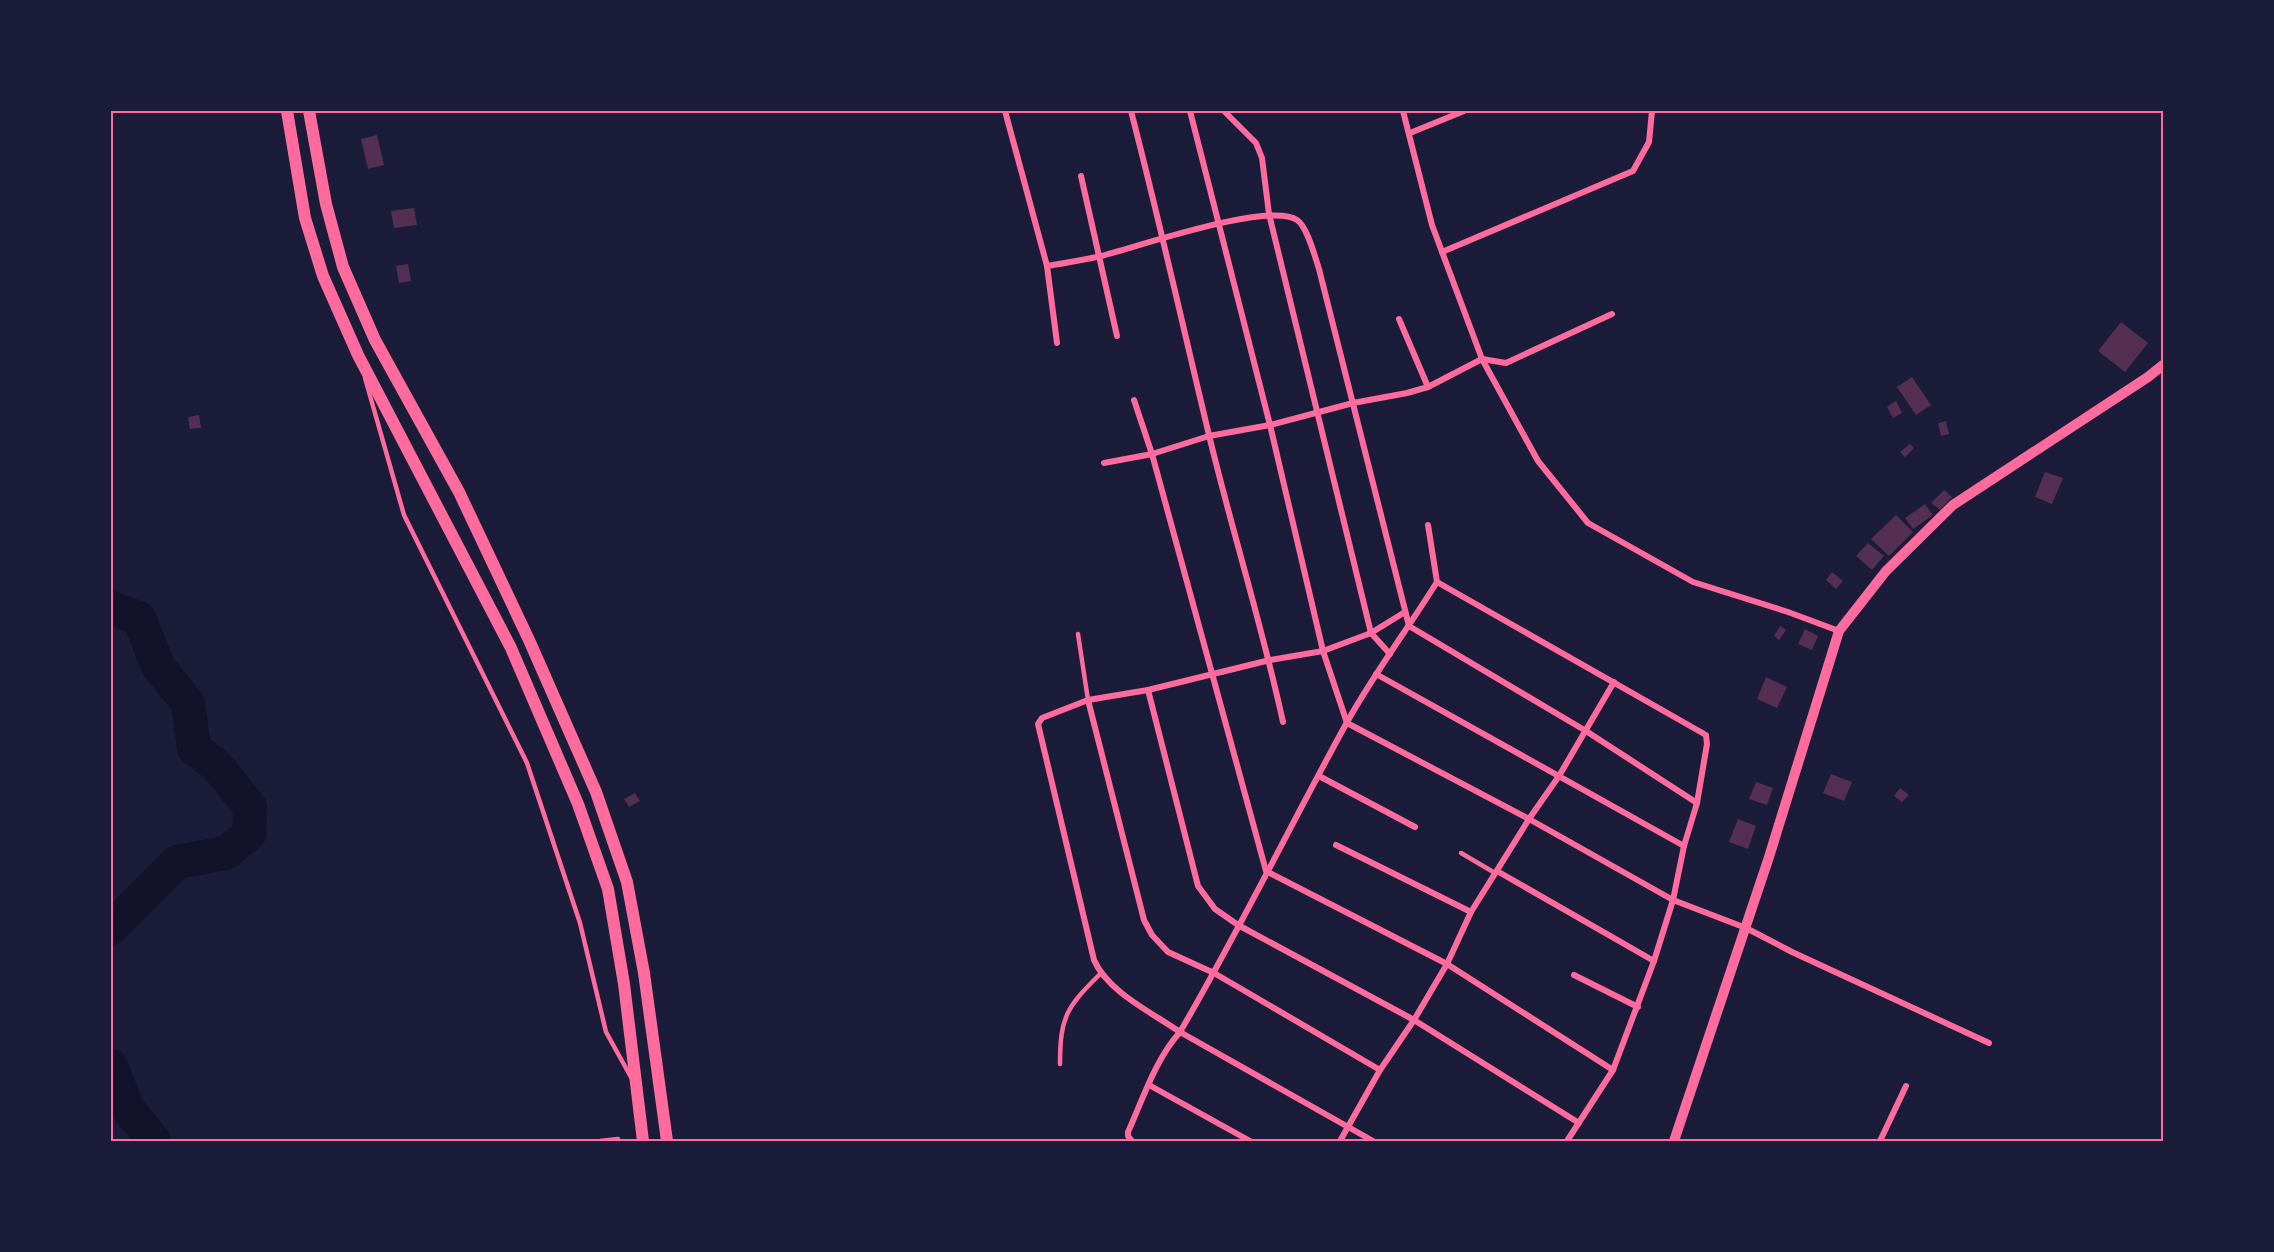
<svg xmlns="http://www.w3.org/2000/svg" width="2274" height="1252" viewBox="0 0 2274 1252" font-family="Lora,serif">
	<rect width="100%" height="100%" fill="#1b1b3a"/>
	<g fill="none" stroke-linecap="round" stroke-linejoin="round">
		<!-- river -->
		<g stroke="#12122b" stroke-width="34">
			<polyline points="111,608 139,618 158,666 188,703 194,748 217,766 250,807 249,834 226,853 177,862 111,928"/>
			<polyline points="111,1066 128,1109 154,1141"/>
		</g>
	</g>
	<!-- building -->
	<g fill="#542f53">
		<polygon points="377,135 384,165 368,169 361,139"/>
		<polygon points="414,208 417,225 394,228 391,211"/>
		<polygon points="408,264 411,281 399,283 396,266"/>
		<polygon points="2121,322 2148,343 2125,372 2098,351"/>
		<polygon points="1912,377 1931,405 1916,415 1897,387"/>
		<polygon points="1896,401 1902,413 1893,418 1887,407"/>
		<polygon points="199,415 201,428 190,429 188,417"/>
		<polygon points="1946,421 1949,434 1941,436 1938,423"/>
		<polygon points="1910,444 1914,448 1905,457 1900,452"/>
		<polygon points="2045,472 2063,478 2052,504 2035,497"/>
		<polygon points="1944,490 1952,497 1940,510 1931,503"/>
		<polygon points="1925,504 1933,515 1913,529 1905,518"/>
		<polygon points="1896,515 1913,532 1889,556 1871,539"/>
		<polygon points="1868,543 1884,556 1872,570 1856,556"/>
		<polygon points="1832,572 1843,581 1836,589 1826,580"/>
		<polygon points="1780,626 1786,630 1779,640 1774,636"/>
		<polygon points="1805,629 1818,636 1812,650 1798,644"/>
		<polygon points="1766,677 1787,687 1777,708 1757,699"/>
		<polygon points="1831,774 1852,782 1844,801 1823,793"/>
		<polygon points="1756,782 1773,788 1767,805 1749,799"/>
		<polygon points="1900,788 1909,795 1902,802 1894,796"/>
		<polygon points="635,793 640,801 629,807 624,799"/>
		<polygon points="1738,819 1756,826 1748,849 1729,842"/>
	</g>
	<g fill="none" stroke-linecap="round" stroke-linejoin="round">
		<!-- service -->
		<g stroke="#ff6b9d" stroke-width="4.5">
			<polyline points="365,378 404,515 527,763 580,923 606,1032 632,1079"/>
			<polyline points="1078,634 1088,700"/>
			<polyline points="1461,853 1495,873"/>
			<path d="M1060,1064c0,-48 7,-57 40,-90"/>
			<polyline points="600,1141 618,1139 618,1141"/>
		</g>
		<!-- minor -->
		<g stroke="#ff6b9d" stroke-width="6">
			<polyline points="1005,111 1047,266 1057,343"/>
			<path d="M1131,111c28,108 52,216 78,324 23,96 53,190 74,287"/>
			<polyline points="1190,111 1270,425 1323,651 1347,723 1529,819 1673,900 1746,928 1792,952 1989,1043"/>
			<polyline points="1224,111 1256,143 1262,158 1269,214 1371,633 1390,654"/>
			<polyline points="1403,111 1432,225 1482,359 1538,461 1588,523 1693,582 1788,612 1839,631"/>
			<polyline points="1410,133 1464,111"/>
			<polyline points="1081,176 1117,336"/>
			<polyline points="1442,252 1633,171 1649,142 1652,111"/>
			<path d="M1047,266c18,-3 36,-6 54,-10 36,-9 168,-55 196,-36 10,6 18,37 22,49l90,357 177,105 111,72"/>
			<polyline points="1399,319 1428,387"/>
			<polyline points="1134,400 1152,454 1266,871 1447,964 1613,1070"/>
			<polyline points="1104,463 1152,454 1209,436 1270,425 1353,403 1407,393 1428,387 1482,359 1506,363 1612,314"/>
			<polyline points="1428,525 1437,582 1706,735 1707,744 1697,803 1684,846 1673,900 1654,961 1613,1070 1567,1141"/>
			<path d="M1405,612l-34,21 -48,18 -53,9 -122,30 -60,10 -46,18 -4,6 56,236c14,32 57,52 86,72 59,-101 110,-206 166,-308 27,-49 61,-94 91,-142"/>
			<polyline points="1376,674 1684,846"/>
			<polyline points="1148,690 1198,886 1215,909 1238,925 1414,1020 1579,1123"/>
			<polyline points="1088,700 1144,920 1152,935 1168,952 1214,973 1380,1070"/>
			<polyline points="1319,776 1415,827"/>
			<polyline points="1336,845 1471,912"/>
			<polyline points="1497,871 1654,961"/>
			<polyline points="1574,975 1638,1007"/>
			<polyline points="1149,1085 1250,1141"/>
			<path d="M1132,1141l-4,-5v-4c15,-33 27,-72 52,-100l193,109"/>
			<polyline points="1340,1141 1380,1070 1414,1020 1447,964 1471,912 1529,819 1559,776 1614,682"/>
			<polyline points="1880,1141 1906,1086"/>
		</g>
		<!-- tertiary -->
		<polyline stroke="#ff6b9d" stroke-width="10" points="1674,1141 1769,857 1839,631 1886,571 1953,505 2148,377 2163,365"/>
		<!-- secondary -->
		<g stroke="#ff6b9d" stroke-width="12">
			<polyline points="287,111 305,218 323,276 358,355 511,648 578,804 608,889 624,984 643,1141"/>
			<polyline points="309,111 326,204 343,267 375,340 459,492 529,640 596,792 627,882 644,973 667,1141"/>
		</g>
	</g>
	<!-- border -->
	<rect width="2274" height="1252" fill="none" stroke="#1b1b3a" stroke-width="225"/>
	<rect x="112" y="112" width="2050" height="1028" fill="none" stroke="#ff6b9d" stroke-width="2"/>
</svg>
